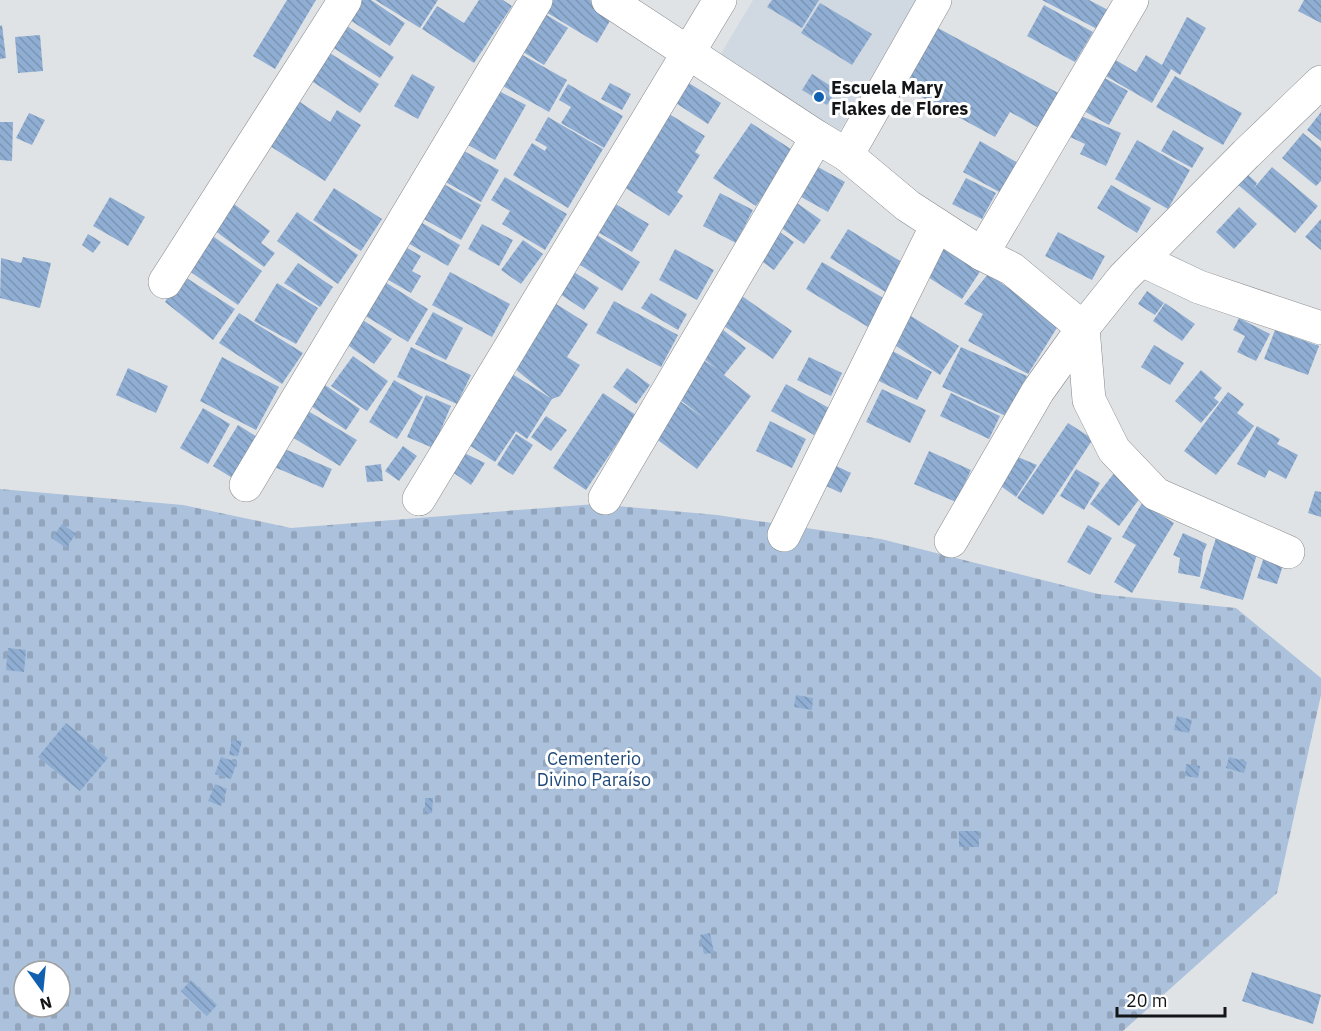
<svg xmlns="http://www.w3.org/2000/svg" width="1321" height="1031" viewBox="0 0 1321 1031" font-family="'IBM Plex Sans',sans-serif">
	<defs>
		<pattern id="cemetery-stones" width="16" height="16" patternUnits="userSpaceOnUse" patternTransform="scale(1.5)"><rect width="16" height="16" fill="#abc1dc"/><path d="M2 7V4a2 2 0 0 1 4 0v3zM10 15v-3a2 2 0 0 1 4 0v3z" fill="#92a5bc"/></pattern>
		<pattern id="building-back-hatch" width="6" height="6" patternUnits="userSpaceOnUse" patternTransform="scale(1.5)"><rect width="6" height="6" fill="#90aed3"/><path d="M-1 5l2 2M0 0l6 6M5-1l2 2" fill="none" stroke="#7b95b4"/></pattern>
	</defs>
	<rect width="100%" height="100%" fill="#e0e3e6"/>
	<!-- built -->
	<polygon fill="#d0d8e1" points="753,0 916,0 838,134 717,60"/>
	<!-- cemetery -->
	<path fill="url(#cemetery-stones)" fill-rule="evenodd" d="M0,489l183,16 108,23 304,-24 122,11 164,24 217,55 138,14 85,70v17l-44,198 -154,138h-1123zM24,971h36v36h-36z"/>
	<!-- building -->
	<g fill="url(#building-back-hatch)">
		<polygon points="287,0 316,0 275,69 253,56"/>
		<polygon points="347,0 371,0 405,23 390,46 339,13"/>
		<polygon points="375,0 438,0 420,28"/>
		<polygon points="479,0 503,0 512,6 474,63 422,29 437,6 464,23"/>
		<polygon points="546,0 590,0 614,14 597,43 541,9"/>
		<polygon points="772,0 819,0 802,28 767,7"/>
		<polygon points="1042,0 1089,0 1108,10 1097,29"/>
		<polygon points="1304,0 1321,0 1321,23 1298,11"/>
		<polygon points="820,3 872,34 852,65 801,33"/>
		<polygon points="1044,5 1093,32 1075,62 1027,36"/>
		<polygon points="540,11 568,28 544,65 517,48"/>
		<polygon points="1187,17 1206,28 1180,75 1171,69 1152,103 1104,75 1114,59 1136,72 1146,55 1162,65"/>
		<polygon points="344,24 394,57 380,78 329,45"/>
		<polygon points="2,25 6,58 0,59 0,26"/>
		<polygon points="936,27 1064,96 1044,131 1010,112 995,137 903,87"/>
		<polygon points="40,35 43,71 18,73 15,37"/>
		<polygon points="512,49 567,80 549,112 494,81"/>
		<polygon points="325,50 379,84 360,113 307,78"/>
		<polygon points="412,74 435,87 418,119 394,106"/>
		<polygon points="812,74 837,90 827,105 802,90"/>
		<polygon points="1175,76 1242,113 1223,145 1156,107"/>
		<polygon points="1103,77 1128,91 1109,125 1084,111"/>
		<polygon points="684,80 721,103 708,124 671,100"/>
		<polygon points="610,83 631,94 622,110 601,99"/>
		<polygon points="568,84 623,116 604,148 561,123 571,107 559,100"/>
		<polygon points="489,86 526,105 495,160 459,140"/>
		<polygon points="291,96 330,122 337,110 361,125 325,181 262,141"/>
		<polygon points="661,109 705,136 695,152 700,155 677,192 683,196 669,216 624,187"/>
		<polygon points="1321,112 1321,141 1307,130"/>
		<polygon points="29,113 45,120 32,145 16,138"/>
		<polygon points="1079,115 1121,133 1106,166 1080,154 1085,144 1070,137"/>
		<polygon points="548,117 603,149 568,208 513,175 532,143 545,151 547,147 535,140"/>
		<polygon points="0,122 13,122 12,161 0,160"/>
		<polygon points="751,123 794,151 756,206 713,178"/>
		<polygon points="1173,130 1204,148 1192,168 1161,151"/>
		<polygon points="1303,133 1321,148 1321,181 1316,186 1282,158"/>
		<polygon points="1137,140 1190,170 1168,209 1115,179"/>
		<polygon points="980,141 1018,163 1001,193 963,172"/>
		<polygon points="453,145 499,170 481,202 435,176"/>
		<polygon points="811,163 845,182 828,212 794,193"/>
		<polygon points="1272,167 1318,206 1295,233 1236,183 1246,173 1257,183 1254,188"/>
		<polygon points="505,177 567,214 545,250 502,224 510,211 491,200"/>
		<polygon points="433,178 481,205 461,240 413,213"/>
		<polygon points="966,178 996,193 982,219 952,204"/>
		<polygon points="1111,185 1151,208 1137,233 1097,208"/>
		<polygon points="334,188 382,219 361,251 313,220"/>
		<polygon points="720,193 753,210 736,243 703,226"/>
		<polygon points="602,196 649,224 632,252 584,224"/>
		<polygon points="110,197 145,217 128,246 93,226"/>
		<polygon points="230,201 270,231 261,243 275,253 264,267 210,227"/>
		<polygon points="794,201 821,220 804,244 777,225"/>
		<polygon points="1239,207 1257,224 1234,249 1216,232"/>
		<polygon points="297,212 358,255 338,284 277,241"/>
		<polygon points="412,217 460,245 448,266 399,238"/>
		<polygon points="1321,219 1321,250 1305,237"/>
		<polygon points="482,224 513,240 499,266 468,249"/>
		<polygon points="586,228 640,262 622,291 567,257"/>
		<polygon points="774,228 794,242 774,270 754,256"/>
		<polygon points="848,229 905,264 887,293 830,258"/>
		<polygon points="207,232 262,271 238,305 182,266"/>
		<polygon points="1058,232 1105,256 1092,280 1045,256"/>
		<polygon points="88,234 101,242 93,253 82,245"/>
		<polygon points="940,235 985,264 962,299 917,270"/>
		<polygon points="523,240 543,254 521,284 501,270"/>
		<polygon points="397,242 421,256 412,271 421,276 411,293 378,274"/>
		<polygon points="675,249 714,270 697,300 659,280"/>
		<polygon points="23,257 51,263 40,308 0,298 1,258 21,263"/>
		<polygon points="822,262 885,299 868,327 806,289"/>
		<polygon points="298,263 333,287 320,307 284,283"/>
		<polygon points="563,265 599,288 584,310 548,286"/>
		<polygon points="450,272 510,304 492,337 432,305"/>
		<polygon points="988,274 1060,323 1028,374 968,341 983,314 964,304"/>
		<polygon points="182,275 235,309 213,340 165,302"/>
		<polygon points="380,279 428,309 408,342 359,312"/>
		<polygon points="277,283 318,308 296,344 254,321"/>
		<polygon points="732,289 792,331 773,359 712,318"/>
		<polygon points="1147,291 1164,303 1155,315 1138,304"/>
		<polygon points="651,293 687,314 678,330 641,308"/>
		<polygon points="545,297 588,324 567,357 580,365 560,396 552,399 509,364"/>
		<polygon points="614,301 678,335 661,367 596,333"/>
		<polygon points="1165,303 1195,324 1182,341 1153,321"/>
		<polygon points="898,308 959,346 940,375 887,340"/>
		<polygon points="433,312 463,328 446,360 415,344"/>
		<polygon points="239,313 303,353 282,384 219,343"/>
		<polygon points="358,317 392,339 374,364 342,341"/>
		<polygon points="1239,318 1270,334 1256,361 1237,352 1245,336 1233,330"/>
		<polygon points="717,325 746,348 724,375 751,396 697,469 651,435 677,399 705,419 670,392 693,353 717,369 695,352"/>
		<polygon points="1275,330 1319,346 1308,375 1264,359"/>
		<polygon points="881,345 932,372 917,400 865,374"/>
		<polygon points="1154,345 1184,363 1170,385 1141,367"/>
		<polygon points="411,347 471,375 457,404 397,377"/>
		<polygon points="961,347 1027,376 1008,417 942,387"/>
		<polygon points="353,356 388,381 367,411 331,386"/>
		<polygon points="222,357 279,387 256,430 200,401"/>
		<polygon points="809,357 842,373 831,396 797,380"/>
		<polygon points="128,368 168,386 156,413 116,395"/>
		<polygon points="627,368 650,385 636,404 613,387"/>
		<polygon points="1201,370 1222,388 1214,398 1219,402 1201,423 1175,401"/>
		<polygon points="509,372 552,399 527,439 516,431 495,462 464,442"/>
		<polygon points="394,380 423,397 397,439 369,422"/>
		<polygon points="786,384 829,408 814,435 771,411"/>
		<polygon points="325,385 360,409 346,430 311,406"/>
		<polygon points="882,389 926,410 910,443 866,422"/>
		<polygon points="1228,392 1244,404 1237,413 1254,426 1216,475 1184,451"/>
		<polygon points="603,393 636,415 586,490 553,468"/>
		<polygon points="951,393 1000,416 989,439 940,416"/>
		<polygon points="426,395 451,406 433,448 407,437"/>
		<polygon points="203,408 230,424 208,464 180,448"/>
		<polygon points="308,411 357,440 340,466 292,437"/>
		<polygon points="546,416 567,430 551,451 531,437"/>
		<polygon points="770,421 806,439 792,468 756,451"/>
		<polygon points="1068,423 1093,439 1043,515 1017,498"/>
		<polygon points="238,425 259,438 234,479 213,466"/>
		<polygon points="1257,426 1280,439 1277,444 1298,455 1286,479 1269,470 1265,478 1237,464"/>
		<polygon points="516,434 533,445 513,475 497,465"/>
		<polygon points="403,446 417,456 399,481 385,471"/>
		<polygon points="280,447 332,469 323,488 272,466"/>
		<polygon points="456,449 485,463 471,485 448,469"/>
		<polygon points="929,451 971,470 956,502 914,484"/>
		<polygon points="1013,455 1037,465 1016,497 998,484"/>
		<polygon points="1122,463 1147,489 1119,526 1090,504"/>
		<polygon points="381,464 383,481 367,482 365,466"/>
		<polygon points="832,464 851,473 841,493 822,484"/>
		<polygon points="1076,469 1100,483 1084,510 1060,496"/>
		<polygon points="1315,491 1321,492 1321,517 1308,513"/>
		<polygon points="1142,503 1174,523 1132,593 1114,582 1136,545 1122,537"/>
		<polygon points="62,524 76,534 66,548 52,538"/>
		<polygon points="1088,525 1112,538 1090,575 1067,562"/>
		<polygon points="1183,533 1207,544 1203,553 1200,577 1178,573 1180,558 1173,555"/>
		<polygon points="1216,538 1258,551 1243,600 1200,588"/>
		<polygon points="1264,557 1284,562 1277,584 1257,578"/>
		<polygon points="8,648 26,650 24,672 6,670"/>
		<polygon points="796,695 813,698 812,710 794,707"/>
		<polygon points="1177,716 1192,720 1189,733 1174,730"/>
		<polygon points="66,723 108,758 80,791 38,757"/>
		<polygon points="232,740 242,741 238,756 229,755"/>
		<polygon points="221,757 237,762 231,779 215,774"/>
		<polygon points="1229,757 1247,762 1244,773 1226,768"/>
		<polygon points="1186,764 1200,766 1198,778 1185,776"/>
		<polygon points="215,784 227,789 221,806 208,801"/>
		<polygon points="425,798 433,798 432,813 425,813"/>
		<rect x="959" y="831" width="20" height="16"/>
		<polygon points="710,933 714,953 704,954 700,935"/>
		<polygon points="1252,972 1321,995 1313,1024 1242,1001"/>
		<polygon points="191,980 217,1005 207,1016 181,991"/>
	</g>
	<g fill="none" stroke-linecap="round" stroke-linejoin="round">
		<!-- street casing -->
		<g stroke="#86898c" stroke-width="34">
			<g id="street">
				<polyline points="847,155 908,206 982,254 1012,269 1083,328 1089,400 1114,450 1156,494 1288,552"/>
				<polyline points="982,254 1132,0"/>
				<polyline points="1142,260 1199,287 1321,328"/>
				<polyline points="165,282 345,0"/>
				<polyline points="246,485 536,0"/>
				<polyline points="605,498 817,137"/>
				<polyline points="419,499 720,0"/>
				<polyline points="784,535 937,225"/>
				<polyline points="951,541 1038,391 1083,328 1123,278 1246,154 1321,82"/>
			</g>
		</g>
		<!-- secondary casing -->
		<g stroke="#86898c" stroke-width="34">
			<polyline id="secondary" points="608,0 817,137 847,155 935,0"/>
		</g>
		<!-- street -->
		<use href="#street" stroke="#fff" stroke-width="33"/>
		<!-- secondary -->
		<use href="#secondary" stroke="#fff" stroke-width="33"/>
	</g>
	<!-- markers -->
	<circle fill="#1060af" stroke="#fff" stroke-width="2" cx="819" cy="97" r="6"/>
	<g text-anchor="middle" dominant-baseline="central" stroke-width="6" stroke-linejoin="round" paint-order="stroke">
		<!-- poi labels -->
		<g font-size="18" font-weight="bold" fill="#141517" stroke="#fff" text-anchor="start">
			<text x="831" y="87">Escuela Mary<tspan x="831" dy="21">Flakes de Flores</tspan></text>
		</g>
		<!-- park labels -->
		<g font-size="18" fill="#204a7a" stroke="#fff">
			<text x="594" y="758">Cementerio<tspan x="594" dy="21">Divino Paraíso</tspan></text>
		</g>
	</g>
	<!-- north arrow -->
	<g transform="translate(42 989) rotate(165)"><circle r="28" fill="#ffffff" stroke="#a1a1a2" stroke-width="1.5"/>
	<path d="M0-4.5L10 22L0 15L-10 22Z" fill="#1060af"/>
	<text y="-9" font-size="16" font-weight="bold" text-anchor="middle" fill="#141517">N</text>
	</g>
	<!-- scale -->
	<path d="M1117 1007v9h108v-9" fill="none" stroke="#141517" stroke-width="3"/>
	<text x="1126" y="1007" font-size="18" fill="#141517" stroke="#ffffff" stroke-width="4.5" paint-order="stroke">20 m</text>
</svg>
